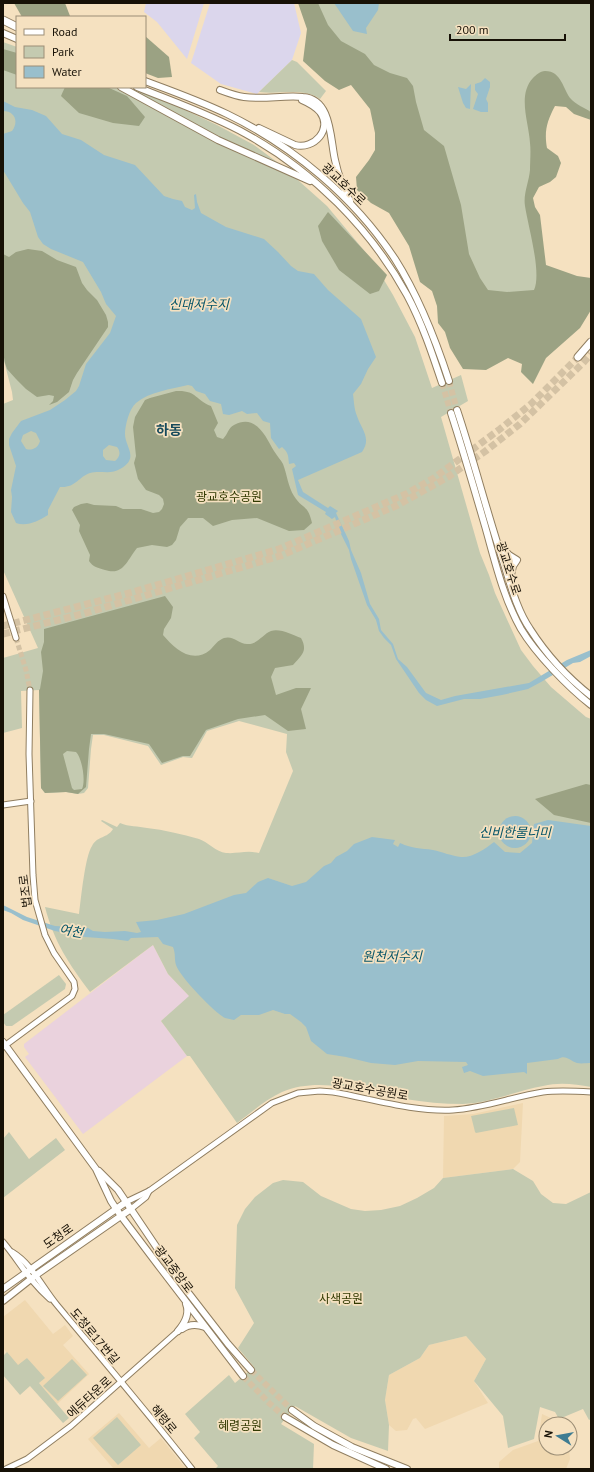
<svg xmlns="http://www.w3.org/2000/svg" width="594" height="1472" viewBox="0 0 594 1472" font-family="'PT Sans','Noto Sans KR',sans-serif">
	<rect width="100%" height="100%" fill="#f5e1c0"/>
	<!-- commercial -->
	<polygon fill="#ead2dd" points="153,945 168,974 190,997 161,1021 187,1056 83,1134 25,1057 29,1054 24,1047 24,1044"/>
	<!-- industrial -->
	<g fill="#dbd6ec">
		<polygon points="146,3 204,3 187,59 157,22 144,12"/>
		<polygon points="210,3 294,3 301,33 292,60 257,94 221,84 191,63"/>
	</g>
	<!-- built -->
	<g fill="#f0d8b0">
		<polygon points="523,1103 520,1162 513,1169 443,1178 444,1116 473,1114"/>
		<polygon points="25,1300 53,1334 65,1325 73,1336 63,1345 89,1374 57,1404 39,1383 44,1378 27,1358 18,1366 3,1348 3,1317"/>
		<polygon points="466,1336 486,1359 474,1381 488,1403 425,1429 416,1418 413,1419 407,1430 396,1431 389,1425 385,1400 389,1375 420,1358 429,1345"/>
		<polygon points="119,1413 149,1448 161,1438 186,1469 114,1469 88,1439"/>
		<polygon points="542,1414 562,1423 546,1424 546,1448 569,1448 570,1459 566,1469 499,1469 499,1462 513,1450 538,1441"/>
	</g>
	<!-- green -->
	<g fill="#c4cab0">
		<polygon points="309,3 591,3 591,111 585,111 546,96 539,185 532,199 547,298 491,302 381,111"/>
		<path d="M3,42l14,5v40h111l40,15 49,23 37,20 27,20 46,41 45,54 21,35 22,42 17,51 29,-13 7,26 -27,16 39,136 9,22 6,18 26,57 12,16 18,21 35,30 5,2v368c-16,-3 -32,-5 -48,-1 -27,5 -53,17 -80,18 -20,0 -39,-2 -58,-5 -39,-6 -84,-24 -123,-7 -16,7 -31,21 -45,31l-47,-67h-3l-26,-35 28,-25 -21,-22 -15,-29 -63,47c-21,-28 -36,-50 -45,-85l34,7c2,-15 6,-58 13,-68 6,-11 15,-7 21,-17l-12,-8 1,-1 15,7 3,-4c9,4 18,3 27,5 17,2 35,6 52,11 9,3 17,13 27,14 12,1 20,-3 33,0l34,-82 -7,-19 1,-18 -48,-13 -32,10 -15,27 -9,-1 -22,8 -13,-19 -44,-11h-11l-2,14 -3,39 -4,5 -6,1 -12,-2 -21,1 -4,-5 -2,-98 -18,1 1,37 -19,5v-75l35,-10 -35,-78v-166l10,-4 -1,-8 -9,-35z"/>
		<path d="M292,60l5,2 29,29 -6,8c-17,-12 -41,-4 -61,-7z"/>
		<polygon points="59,975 66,984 65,989 12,1026 6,1026 3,1022 3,1015"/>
		<polygon points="514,1108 518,1125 476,1133 475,1132 471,1116"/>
		<polygon points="9,1132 29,1159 56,1138 65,1150 3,1198 3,1139"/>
		<polygon points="513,1169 533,1181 541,1194 553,1203 566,1204 591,1192 591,1419 589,1420 583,1409 559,1419 555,1412 540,1407 534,1439 508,1448 503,1416 474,1381 486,1359 466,1336 429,1345 420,1358 389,1375 385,1400 389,1425 388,1451 351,1438 295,1406 281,1424 314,1444 313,1469 215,1469 218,1466 194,1438 200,1432 185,1414 229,1375 235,1383 254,1367 238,1348 254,1323 235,1288 237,1225 245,1209 255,1197 273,1183 283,1180 303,1182 321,1196 351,1209 365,1211 381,1210 400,1206 417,1198 434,1188 443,1178"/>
		<polygon points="7,1352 18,1365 27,1358 45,1378 39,1383 69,1418 63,1423 30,1386 20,1395 3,1375 3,1356"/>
		<polygon points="72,1359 87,1375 58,1401 43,1386"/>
		<polygon points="117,1417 141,1445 118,1465 93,1438"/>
	</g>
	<!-- forest -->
	<g fill="#9ba283" fill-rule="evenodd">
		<polygon points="14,3 65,3 70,16 22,17"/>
		<path d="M298,3h20l10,22 13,16 24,13 9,11 16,8 17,5 6,8 3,16 8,28 20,16 17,59 8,49 11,24 8,12 19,2 27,-2c8,-17 -6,-64 -9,-84 -2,-12 4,-24 5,-36 0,-8 1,-19 0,-27 -1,-20 -13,-48 3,-65 3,-3 7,-7 12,-7 17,0 18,19 26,28 4,5 14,9 20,13v8l-17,-6 -8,-7 -11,-1c-8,15 -11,25 -8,42l11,8 3,7 -5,14 -6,5 -11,5 -6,11 2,9 5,8 6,50 31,11 14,2v32l-11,18 -34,30 -13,26 -12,-12 1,-8 -14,-6 -22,12 -23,-1 -13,-21 -5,-16 -7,-9 -1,-17 -5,-15 -12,-9 -11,-36 -20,-33 -18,-10 -14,-13 -1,-13 13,-17 6,-10v-17l-5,-24 -19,-24 -12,5 -14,-9 -22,-20 4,-32z"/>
		<polygon points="145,36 169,57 172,77 158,78 145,73"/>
		<polygon points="3,49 17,53 17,75 3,70"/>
		<polygon points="65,87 107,87 127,96 145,117 139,126 113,123 79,113 61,96"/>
		<polygon points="328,212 387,275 379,291 370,294 339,270 322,241 318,226"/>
		<polygon points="28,249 42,251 57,260 76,267 82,283 87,290 97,300 106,315 108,322 108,327 77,373 73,380 69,392 57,402 49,405 53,401 54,396 49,395 37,397 26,389 16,379 7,369 5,363 3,352 3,254 9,257 16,252"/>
		<path d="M176,391c21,-1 19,9 35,15l7,17 -4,7 3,7 6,2c5,-5 5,-11 11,-14 22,-12 32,12 40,26 3,5 7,9 9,13 4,10 5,23 11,32 8,13 14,8 18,27l-8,7 -15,1 -32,-13 -25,2 -19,6 -10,-8h-15l-8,9 -4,13 -4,5 -5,2 -15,-2 -15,3c-10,12 -13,28 -32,22 -7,-2 -12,-3 -16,-9l1,-6 -11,-24 1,-6 -8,-15 2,-3 7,-3 6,-1 7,2 22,1 7,3h18l12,4 6,-1 3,-3 2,-5 -1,-5 -4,-4 -13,-5 -8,-11 -4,-16 2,-7 -3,-29 2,-10 10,-17 5,-2z"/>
		<path d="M165,596l8,11 -2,11 -7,11 -1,6c11,13 29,30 47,15 4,-4 8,-10 14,-12 9,-3 15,6 23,6 10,1 16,-10 24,-13 9,-3 22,4 30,7 7,13 1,17 -8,27l-18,3 -4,9 5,18 20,-7h15l-10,21 5,20 -18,2 -23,-16 -27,4 -32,11 -16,26h-7l-21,7 -13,-19 -45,-10h-13l-2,15 -3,38 -8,7 -12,-2 -21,1 -4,-5 -2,-98 1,-1 3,-18 -2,-19 3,-10v-13zM67,751l9,1c6,6 10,29 6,37l-8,1 -2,-2 -9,-34z"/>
		<polygon points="586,784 591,785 591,823 554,815 535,799"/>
	</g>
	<!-- water -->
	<g fill="#99bfcc" fill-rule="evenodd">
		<polygon points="334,3 379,3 378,10 366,28 367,34 353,31"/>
		<polygon points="485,78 490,82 490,87 486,99 488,103 488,112 481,112 473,109 478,94 475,90 475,84 481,82"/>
		<polygon points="471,84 470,109 466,108 463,103 458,87 466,89"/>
		<path d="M3,101l12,6 17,3 14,6 16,18 19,6 23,15 31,10 29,31 9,3 9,2 3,6 7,3 3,-2 -1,-13 2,-1 1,8 4,11 25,14 38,12 14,13 13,14 7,5 16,3 14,16 33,29 15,38 -8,12 -7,15 -8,10c1,7 1,15 4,22 4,13 15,22 5,36l-64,28 5,12 25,16 2,-2 8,5 -2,2 13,28 2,9 10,23 9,31 9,15 2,11 12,14 5,15 9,8 19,26 15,7 14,-4 74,-13 38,-23 24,-10v6l-11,6 -7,1 -32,19 -13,7 -26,6 -22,4h-16l-27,7 -11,-6 -7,-7 -23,-34 -5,-14 -7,-7 -5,-7 -3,-11 -9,-15 -16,-46 -2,-9 -10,-20 -4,-13 -3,2 -7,-5 1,-2 -28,-17 -6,-26 4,-3 -2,-3 -5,1c-1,-8 0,-11 -7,-17l-3,2 -8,-11 -1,-15 -7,-2 -6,-8 -10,1 -5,-3 -13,4 -6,-1 -2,-10 -11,-3 -5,-7 -9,-3 -4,-5 -4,-1c-17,4 -39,7 -52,18 -7,6 -11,23 -11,31 0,13 15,24 -5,35 -9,6 -20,1 -30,4 -12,4 -14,15 -30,14l-12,23v5c-10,6 -21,12 -32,8l-5,-11 1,-15 -1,-7 5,-24 -7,-21v-6l3,-6 9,-12 29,-11 15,-10 11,-9 3,-5 7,-22 24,-31 6,-17 -10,-12 -5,-12 -18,-30 -32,-13 -8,-5 -5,-7 -8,-25 -7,-9 -20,-33v-36l9,-3c7,-9 3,-20 -9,-20zM31,431l5,2 4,8c-2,7 -8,10 -14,8l-5,-8 2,-6zM109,445l8,2c4,5 3,10 -2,14l-9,-1 -3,-4v-6z"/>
		<circle cx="515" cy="832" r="16"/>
		<path d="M548,820l43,6v237c-4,0 -10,1 -14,0 -7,-2 -11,-9 -19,-4l-31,4v11l-3,-2 -41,4 -13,-5 -6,2 -2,-6 6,-2 -2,-3 -48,-1 -23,4 -24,-2 -25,-6 -19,-3 -16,-13 -5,-14 -5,-5 -11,-8h-5l-12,-4 -14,5h-18l-7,5c-3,-1 -6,-1 -9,-2 -11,-6 -45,-41 -49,-53 -2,-7 0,-10 -3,-18l-10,-3 -5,-7 -27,1 -3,3 -15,-2 -28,-2 -30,-6 -32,-11 -12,-7 -8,-3v-5l24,12 28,9 33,2 5,3 12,1 20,-1 12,2 4,-1 -5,-10 21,-2 27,-6 50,-19 12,-2 12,-11 10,-4 24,8 14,-4 18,-16 7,-3 5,-6 11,-6 7,-7 18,-7 23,3 -2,4 5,3 2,-4c13,6 20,5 33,7 9,2 19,6 28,7 11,1 24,-8 33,-15l11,10 15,1 12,-10 2,-19z"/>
	</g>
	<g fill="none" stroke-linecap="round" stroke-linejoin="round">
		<!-- minor-tunnel -->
		<polyline stroke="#d4c2a4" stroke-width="5" stroke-dasharray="5 2.5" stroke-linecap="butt" points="16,638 26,670 30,690"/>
		<!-- major-tunnel -->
		<g stroke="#d4c2a4" stroke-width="6" stroke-dasharray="6 3" stroke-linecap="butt">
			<polyline points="449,381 457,410"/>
			<polyline points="442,383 451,413"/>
			<polyline points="251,1370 292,1410"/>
			<polyline points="243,1376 269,1403 285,1417"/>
		</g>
		<!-- highway-tunnel -->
		<g stroke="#d4c2a4" stroke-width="7" stroke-dasharray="7 3.5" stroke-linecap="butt">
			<polyline points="3,626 133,592 279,549 406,494 434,478 500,429 531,404 578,357"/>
			<polyline points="3,634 82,614 280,556 398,505 448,477 487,450 520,424 583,363 591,354"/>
		</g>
		<!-- minor casing -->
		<g stroke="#907e60" stroke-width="7">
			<g id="minor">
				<polyline points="3,596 16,638"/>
				<polyline points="3,805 31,801"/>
				<polyline points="3,1047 72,996 75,989 74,982 54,953 45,935 35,900 33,875 29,754 30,690"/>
				<path d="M126,1202l23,-11 123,-88 26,-10 22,-2 13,1c39,7 81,20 120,18 31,-2 59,-13 90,-18 16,-2 32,-1 48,0"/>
				<polyline points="131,1209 146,1197 149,1191"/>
				<path d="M3,1242c17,20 26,39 47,57"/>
				<path d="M12,1252c20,12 30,35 45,53 45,54 91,108 135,164"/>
				<polyline points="6,1469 27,1459 71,1426 178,1331"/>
			</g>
		</g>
		<!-- major casing -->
		<g stroke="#907e60" stroke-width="8">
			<g id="major">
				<polyline points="3,33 17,39"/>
				<path d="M145,81c27,10 55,20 82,33 66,32 127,83 168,145 24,38 40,79 54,122"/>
				<polyline points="121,87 218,140 310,181"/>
				<path d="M137,87c37,15 75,28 109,47 67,37 124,94 161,161 15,28 25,58 35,88"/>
				<path d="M220,90c8,3 16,6 24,7 20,3 39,-2 59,0 29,2 27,42 32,63 3,14 8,28 15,41"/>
				<path d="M259,128l36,17c19,5 38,-16 25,-33 -5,-6 -11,-9 -18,-12"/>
				<path d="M457,410c17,51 30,103 47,154 7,22 13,46 26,65 16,25 38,49 61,67"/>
				<path d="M451,413c12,37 23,75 34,113 10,35 18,71 36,103 15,25 47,58 70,76"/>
				<polyline points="499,544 509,555 517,560 513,566 510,579"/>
				<polyline points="3,1042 96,1169 111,1201 121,1216 158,1265 243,1376"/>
				<polyline points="99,1171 118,1190 180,1282 228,1344 251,1370"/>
				<polyline points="3,1289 126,1202"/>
				<polyline points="3,1301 36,1275 131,1209"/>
				<path d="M182,1329c7,-5 15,-5 23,-2"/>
				<path d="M178,1331c7,-8 12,-17 8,-27"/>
				<polyline points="292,1410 314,1426 352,1447 407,1469"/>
				<polyline points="285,1417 333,1445 386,1469"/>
			</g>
		</g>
		<!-- highway casing -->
		<g stroke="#907e60" stroke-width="9">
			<g id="highway">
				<polyline points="3,20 17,27"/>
				<polyline points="578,357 591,342"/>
			</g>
		</g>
		<!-- minor -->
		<use href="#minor" stroke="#fff" stroke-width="5"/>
		<!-- major -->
		<use href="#major" stroke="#fff" stroke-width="6"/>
		<!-- highway -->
		<use href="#highway" stroke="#fff" stroke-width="7"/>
	</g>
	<g text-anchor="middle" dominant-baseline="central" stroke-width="3.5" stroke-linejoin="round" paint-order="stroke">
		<!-- street labels -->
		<g font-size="12" fill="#171106" stroke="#f5e1c0">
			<text transform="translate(344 184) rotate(43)">광교호수로</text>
			<text transform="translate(509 568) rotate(72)">광교호수로</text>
			<text transform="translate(25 891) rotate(-97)">법조로</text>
			<text transform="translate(370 1089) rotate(10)">광교호수공원로</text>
			<text transform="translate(58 1236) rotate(-35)">도청로</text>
			<text transform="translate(174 1269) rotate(53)">광교중앙로</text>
			<text transform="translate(95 1336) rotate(50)">도청로17번길</text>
			<text transform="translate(89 1397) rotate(-42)">에듀타운로</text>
			<text transform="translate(164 1419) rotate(50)">혜령로</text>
		</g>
		<!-- park labels -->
		<g font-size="12" fill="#323a02" stroke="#f5e1c0">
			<text x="229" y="496">광교호수공원</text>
			<text x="341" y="1298">사색공원</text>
			<text x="240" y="1425">혜령공원</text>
		</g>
		<!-- water labels -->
		<g font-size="13" font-style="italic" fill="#055468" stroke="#f5e1c0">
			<text x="199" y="304">신대저수지</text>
			<text x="515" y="832">신비한물너미</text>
			<text transform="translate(71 931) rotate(10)">여천</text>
			<text x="392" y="956">원천저수지</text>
		</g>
		<!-- quarter labels -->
		<g font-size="14" font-weight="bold" fill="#174a5b" stroke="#f5e1c0">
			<text x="169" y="430">하동</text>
		</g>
	</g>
	<!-- border -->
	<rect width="594" height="1472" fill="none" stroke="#171106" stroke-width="8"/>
	<!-- legend -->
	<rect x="16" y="16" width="130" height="72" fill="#f5e1c0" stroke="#9c8e76"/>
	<rect x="24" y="29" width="20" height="6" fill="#ffffff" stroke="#9c8e76"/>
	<text x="52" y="36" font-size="12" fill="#171106">Road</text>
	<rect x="24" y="46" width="20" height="12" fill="#c4cab0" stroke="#9c8e76"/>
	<text x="52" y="56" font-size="12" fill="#171106">Park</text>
	<rect x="24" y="66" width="20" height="12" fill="#99bfcc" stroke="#9c8e76"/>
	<text x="52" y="76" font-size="12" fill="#171106">Water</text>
	<!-- north arrow -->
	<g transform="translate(558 1436) rotate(281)"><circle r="19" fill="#f5e1c0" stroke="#9c8e76"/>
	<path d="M0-3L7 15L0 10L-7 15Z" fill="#3e7c92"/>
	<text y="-6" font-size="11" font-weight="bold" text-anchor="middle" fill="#171106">N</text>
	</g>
	<!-- scale -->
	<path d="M450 34v6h115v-6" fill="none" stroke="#171106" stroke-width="2"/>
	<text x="456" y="34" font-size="12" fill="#171106" stroke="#f5e1c0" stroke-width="3" paint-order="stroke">200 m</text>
</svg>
